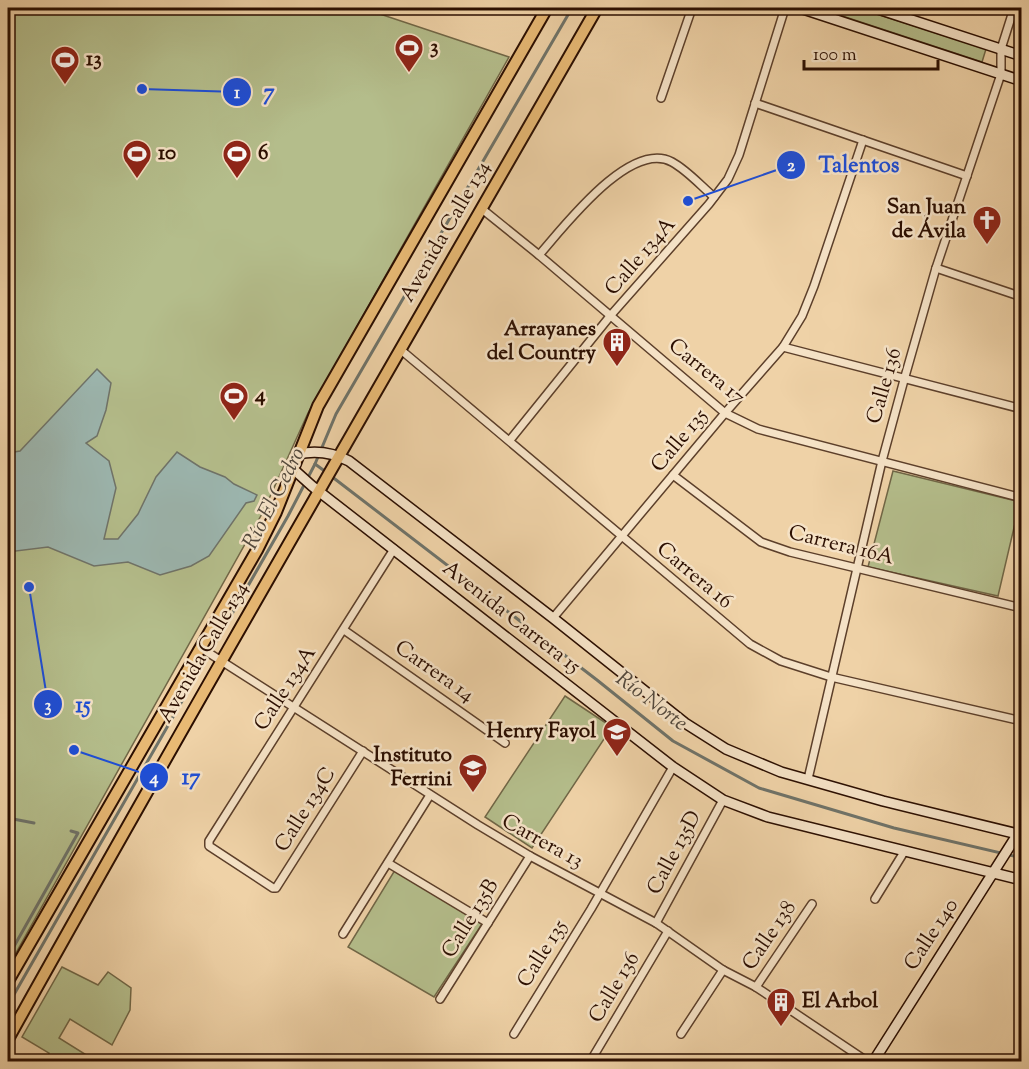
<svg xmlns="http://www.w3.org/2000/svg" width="1029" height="1069" viewBox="0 0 1029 1069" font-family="'Sorts Mill Goudy',serif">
	<rect width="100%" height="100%" fill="#efd2a7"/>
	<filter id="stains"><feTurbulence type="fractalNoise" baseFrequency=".00333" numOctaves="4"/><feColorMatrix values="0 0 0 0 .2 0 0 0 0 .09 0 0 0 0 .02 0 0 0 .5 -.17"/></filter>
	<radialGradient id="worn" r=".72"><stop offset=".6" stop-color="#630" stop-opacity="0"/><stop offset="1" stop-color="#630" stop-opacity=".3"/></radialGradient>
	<!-- green -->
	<g fill="#b4bd8b" stroke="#706646" stroke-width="1.5">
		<polygon points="8,8 362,8 509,57 308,413 263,512 8,967"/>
		<polygon points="818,8 858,8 986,49 982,62"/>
		<polygon points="893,471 1020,502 998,596 868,567"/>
		<polygon points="565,696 612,727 532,848 485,817"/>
		<polygon points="395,870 482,924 434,997 348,947"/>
		<polygon points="62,967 98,985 108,972 131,988 130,1010 112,1045 70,1019 59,1038 96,1061 54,1061 48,1058 49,1053 22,1037"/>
	</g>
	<!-- water -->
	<polygon fill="#9cb6af" stroke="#6f7369" stroke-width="1.5" points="97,369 111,383 106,410 97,436 86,443 109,461 116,488 104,539 118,539 138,514 156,477 177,452 200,467 225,477 234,484 257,495 254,501 246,503 209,556 191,566 160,575 128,562 94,566 48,547 8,552 8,453 20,451"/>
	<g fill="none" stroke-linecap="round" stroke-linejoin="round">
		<!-- stream -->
		<g stroke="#6f7369" stroke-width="3">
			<polyline points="315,464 326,472"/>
			<polyline points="331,476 597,680 673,741 759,788 894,828 1022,858"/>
			<polyline points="8,818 34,823"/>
			<polyline points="8,957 78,833 71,831"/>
			<polyline points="8,1005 288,516 315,464 336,414 572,8"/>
		</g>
		<!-- street casing -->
		<g stroke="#5c3f2a" stroke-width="10">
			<g id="street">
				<polyline points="661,98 692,8"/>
				<polyline points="755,103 967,176"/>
				<polyline points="482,209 539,255 725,413 758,429 1022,498"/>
				<path d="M539,255c24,-27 91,-116 133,-93 15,8 29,24 42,35"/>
				<polyline points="936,268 1022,297"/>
				<polyline points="783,347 1022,409"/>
				<polyline points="401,350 750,644 781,661 831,677 1022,721"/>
				<polyline points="510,440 611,315 709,204 728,179 739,155 785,8"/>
				<polyline points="673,475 761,542 790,552 1022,608"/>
				<polyline points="553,618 725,413 783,347 802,316 814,286 863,140"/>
				<polyline points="344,630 505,743"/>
				<polyline points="201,648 478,825 530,856 656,923 723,970 756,987 868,1062"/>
				<polyline points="363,751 276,888 273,888 209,846 209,841 394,549"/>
				<polyline points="808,779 882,461 904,380 936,268 1001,74 1001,49 1014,8"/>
				<polyline points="388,863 488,923"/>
				<polyline points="875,899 904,852"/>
				<polyline points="656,923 723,800"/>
				<polyline points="343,934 430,795"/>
				<polyline points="756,987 812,904"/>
				<polyline points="440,999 530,856"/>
				<polyline points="514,1034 591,909 673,767"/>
				<polyline points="681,1034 723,970"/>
				<polyline points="590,1062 668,931"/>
			</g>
		</g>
		<!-- secondary casing -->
		<g stroke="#2b0e00" stroke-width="12">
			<g id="secondary">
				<polyline points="800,8 1022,81"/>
				<polyline points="875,8 1022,56"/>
				<path d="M298,454c18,-4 34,-2 51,7l204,157 132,105 41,26 55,23 102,29 139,34"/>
				<polyline points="292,468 312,486 673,767 723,800 768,817 1022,880"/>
				<polyline points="873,1062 1022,827"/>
			</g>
		</g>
		<!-- primary casing -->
		<g stroke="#2b0e00" stroke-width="14">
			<g id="primary">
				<polyline points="8,981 257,550 276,512 318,406 547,8"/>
				<path d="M8,1039c193,-346 392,-688 589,-1031"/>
			</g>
		</g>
		<!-- street -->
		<use href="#street" stroke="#f5e2c6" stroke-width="7"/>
		<!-- secondary -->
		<use href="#secondary" stroke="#f5e2c6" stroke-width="9"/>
		<!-- primary -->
		<use href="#primary" stroke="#e8b974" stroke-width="10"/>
	</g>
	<!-- icons -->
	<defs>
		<g id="stadium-pin" transform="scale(1.5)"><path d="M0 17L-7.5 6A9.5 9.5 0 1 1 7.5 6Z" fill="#8f2418" stroke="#f5e2c6"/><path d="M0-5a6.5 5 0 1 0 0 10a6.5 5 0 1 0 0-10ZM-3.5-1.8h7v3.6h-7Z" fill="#fff"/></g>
		<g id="church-pin" transform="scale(1.5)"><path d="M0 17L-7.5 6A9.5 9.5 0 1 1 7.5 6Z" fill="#8f2418" stroke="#f5e2c6"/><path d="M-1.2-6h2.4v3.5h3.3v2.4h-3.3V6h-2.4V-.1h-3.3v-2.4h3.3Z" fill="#fff"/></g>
		<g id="building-pin" transform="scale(1.5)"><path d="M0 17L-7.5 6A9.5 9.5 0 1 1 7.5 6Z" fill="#8f2418" stroke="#f5e2c6"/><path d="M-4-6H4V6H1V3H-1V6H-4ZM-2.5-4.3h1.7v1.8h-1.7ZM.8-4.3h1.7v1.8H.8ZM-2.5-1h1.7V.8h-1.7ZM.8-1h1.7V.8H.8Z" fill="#fff"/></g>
		<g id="school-pin" transform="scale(1.5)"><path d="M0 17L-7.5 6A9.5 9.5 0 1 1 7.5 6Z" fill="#8f2418" stroke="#f5e2c6"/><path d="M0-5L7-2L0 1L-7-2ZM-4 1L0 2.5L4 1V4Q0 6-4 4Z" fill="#fff"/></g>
	</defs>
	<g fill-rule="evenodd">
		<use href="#stadium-pin" x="409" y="48"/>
		<use href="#stadium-pin" x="65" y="60"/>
		<use href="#stadium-pin" x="137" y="154"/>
		<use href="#stadium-pin" x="237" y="154"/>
		<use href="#church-pin" x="987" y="220"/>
		<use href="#building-pin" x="617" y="342"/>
		<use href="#stadium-pin" x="234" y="396"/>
		<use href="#school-pin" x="617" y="732"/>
		<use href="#school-pin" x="473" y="768"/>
		<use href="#building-pin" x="781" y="1002"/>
	</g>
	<g text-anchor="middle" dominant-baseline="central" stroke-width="5" stroke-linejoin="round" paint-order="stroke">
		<!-- poi labels -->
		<g font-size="21" font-weight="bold" fill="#2b0e00" stroke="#f5e2c6" text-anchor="start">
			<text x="430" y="48">3</text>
			<text x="86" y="60">13</text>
			<text x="158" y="154">10</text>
			<text x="258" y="154">6</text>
			<text x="966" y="208" text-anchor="end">San Juan<tspan x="966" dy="24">de Ávila</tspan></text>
			<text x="596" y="330" text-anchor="end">Arrayanes<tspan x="596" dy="24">del Country</tspan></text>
			<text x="255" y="396">4</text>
			<text x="596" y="732" text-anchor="end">Henry Fayol</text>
			<text x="452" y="756" text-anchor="end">Instituto<tspan x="452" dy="24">Ferrini</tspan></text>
			<text x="802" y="1002">El Arbol</text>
		</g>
		<!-- street labels -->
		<g font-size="21" fill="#2b0e00" stroke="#f5e2c6">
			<text transform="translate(446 232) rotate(-60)">Avenida Calle 134</text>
			<text transform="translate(641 257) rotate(-49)">Calle 134A</text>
			<text transform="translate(706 372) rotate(39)">Carrera 17</text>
			<text transform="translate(885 386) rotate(-74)">Calle 136</text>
			<text transform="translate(680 441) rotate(-50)">Calle 135</text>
			<text transform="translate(841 546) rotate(14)">Carrera 16A</text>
			<text transform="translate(694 576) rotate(40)">Carrera 16</text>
			<text transform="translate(511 618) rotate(38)">Avenida Carrera 15</text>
			<text transform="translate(204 653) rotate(-60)">Avenida Calle 134</text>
			<text transform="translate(434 672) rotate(35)">Carrera 14</text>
			<text transform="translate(286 689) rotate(-57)">Calle 134A</text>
			<text transform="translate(306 810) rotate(-58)">Calle 134C</text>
			<text transform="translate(542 842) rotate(29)">Carrera 13</text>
			<text transform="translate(675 853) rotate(-62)">Calle 135D</text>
			<text transform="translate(471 919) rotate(-58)">Calle 135B</text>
			<text transform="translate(932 935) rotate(-57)">Calle 140</text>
			<text transform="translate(770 936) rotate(-56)">Calle 138</text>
			<text transform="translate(543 954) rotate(-58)">Calle 135</text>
			<text transform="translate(615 988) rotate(-59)">Calle 136</text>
		</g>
		<!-- water labels -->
		<g font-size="22" font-style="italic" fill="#53493d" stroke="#f5e2c6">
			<text transform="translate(275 499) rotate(-63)">Río El Cedro</text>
			<text transform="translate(651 702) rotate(37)">Río Norte</text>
		</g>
	</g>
	<!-- callouts -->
	<path fill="none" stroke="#1d4ed8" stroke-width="2" d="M142 89L237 92M688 201L791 165M29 587L48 704M74 750L154 777"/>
	<g fill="#1d4ed8" stroke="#f5e2c6" stroke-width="2">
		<circle cx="142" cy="89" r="6"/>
		<circle cx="688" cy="201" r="6"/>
		<circle cx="29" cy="587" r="6"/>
		<circle cx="74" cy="750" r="6"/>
		<circle cx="237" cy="92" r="15"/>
		<circle cx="791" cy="165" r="15"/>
		<circle cx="48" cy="704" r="15"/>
		<circle cx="154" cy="777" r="15"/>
	</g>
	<g font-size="18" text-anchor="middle" font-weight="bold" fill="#fff">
		<text x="237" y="98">1</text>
		<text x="791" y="171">2</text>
		<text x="48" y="711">3</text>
		<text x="154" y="783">4</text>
	</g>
	<g font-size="22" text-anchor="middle" font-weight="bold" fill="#1d4ed8" stroke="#f5e2c6" stroke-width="5" stroke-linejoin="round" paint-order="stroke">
		<text x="269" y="99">7</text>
		<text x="859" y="172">Talentos</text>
		<text x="83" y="712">15</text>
		<text x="191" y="784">17</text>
	</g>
	<!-- margin -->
	<rect width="1029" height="1069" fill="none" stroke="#efd2a7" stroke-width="30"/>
	<rect x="9" y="9" width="1011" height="1051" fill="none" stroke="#2b0e00" stroke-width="3"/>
	<rect x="15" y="15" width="999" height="1039" fill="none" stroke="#2b0e00" stroke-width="1.5"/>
	<!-- scale -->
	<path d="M804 60v9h134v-9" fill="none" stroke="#2b0e00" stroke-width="3"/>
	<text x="813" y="60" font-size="18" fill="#2b0e00" stroke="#f5e2c6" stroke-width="4.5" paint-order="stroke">100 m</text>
	<rect width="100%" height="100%" filter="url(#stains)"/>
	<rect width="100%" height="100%" fill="url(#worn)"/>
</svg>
